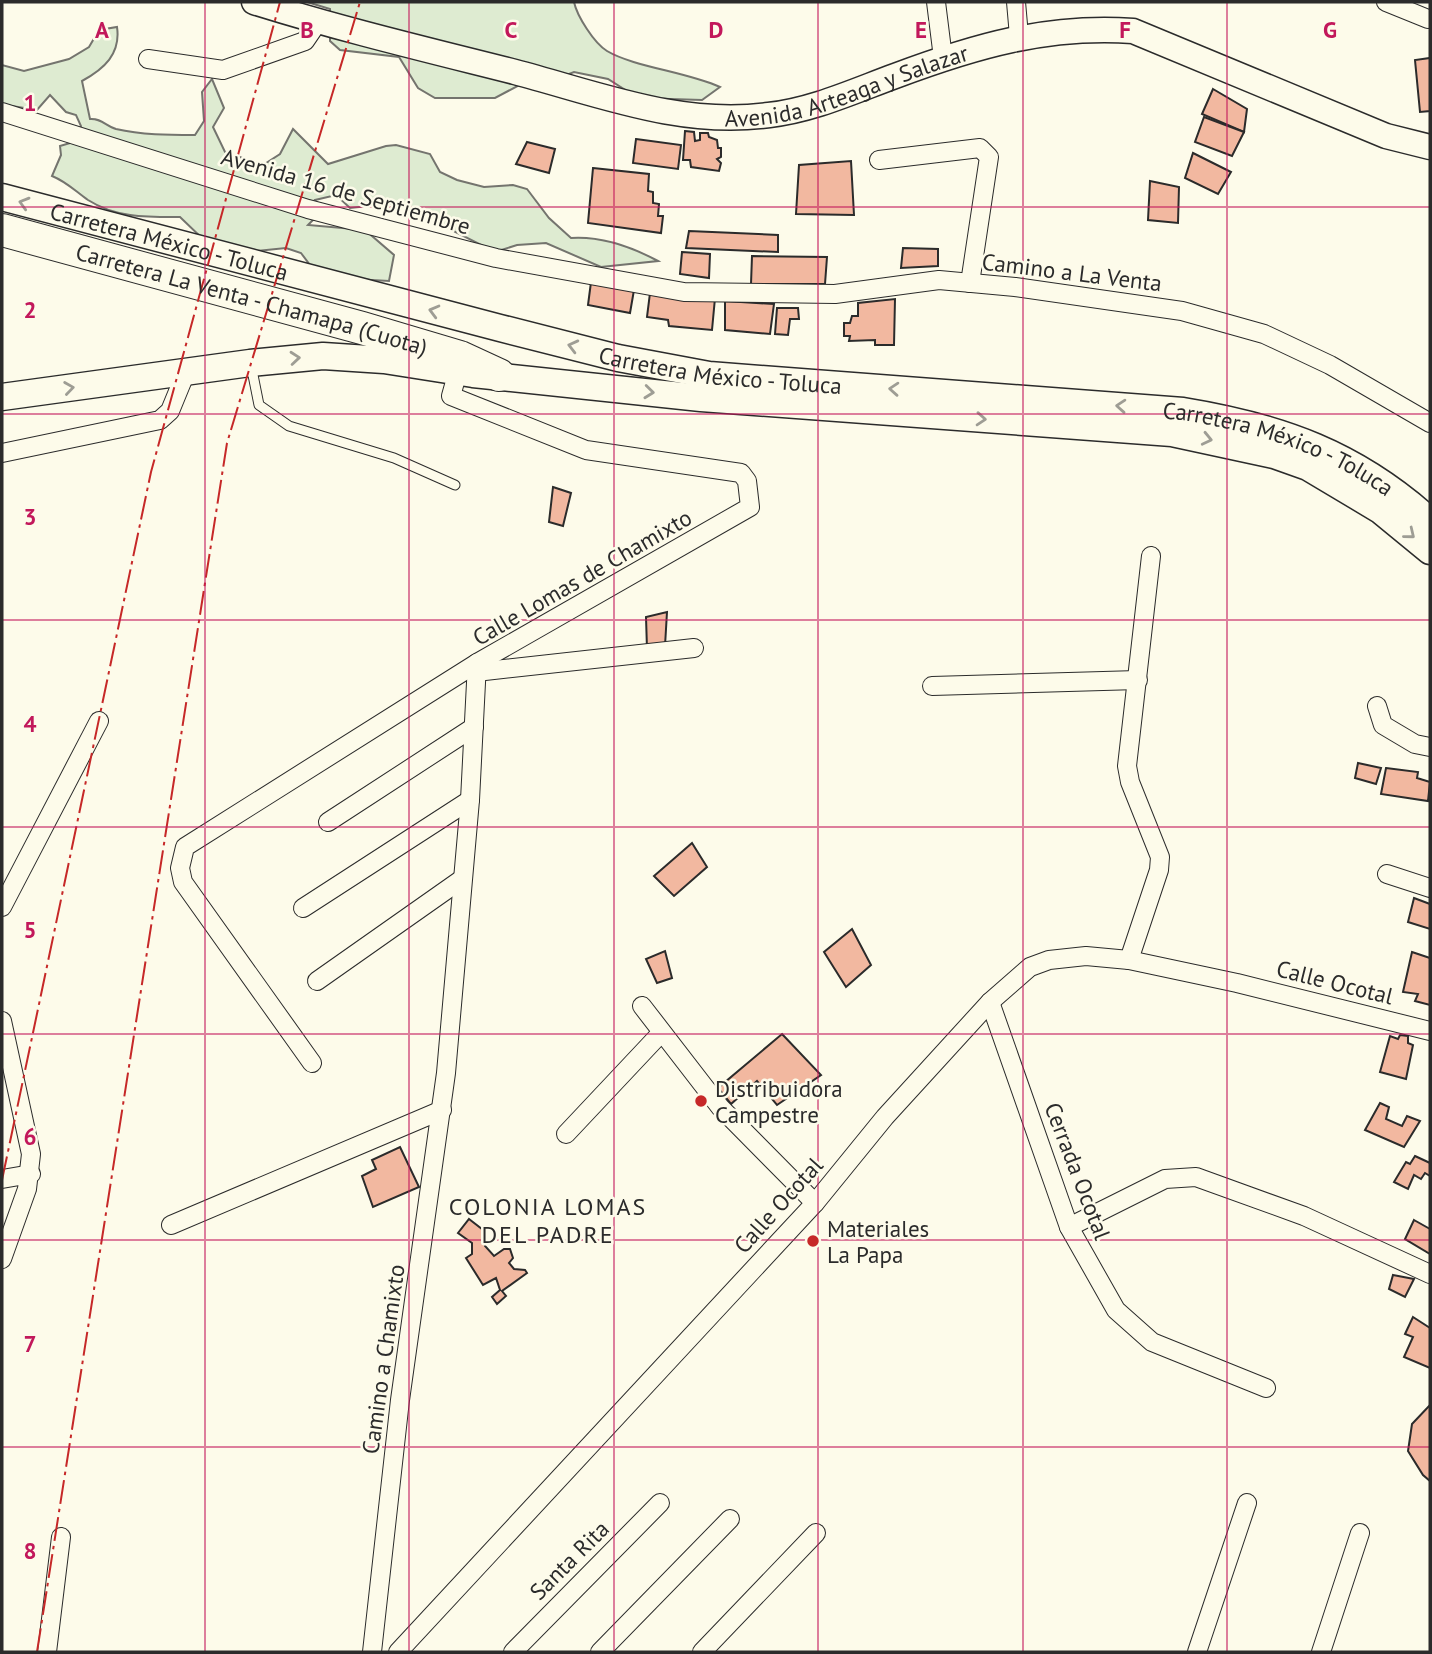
<svg xmlns="http://www.w3.org/2000/svg" width="1432" height="1654" viewBox="0 0 1432 1654" font-family="'PT Sans',sans-serif">
	<rect width="100%" height="100%" fill="#fdfbea"/>
	<!-- green -->
	<g fill="#deebd1" stroke="#74746e" stroke-width="2">
		<path d="M307,2h267c3,14 20,41 33,49 27,16 80,21 113,36l-18,13 -64,-2 -30,-19 -34,-7 -23,9 -26,1 -30,16h-60l-17,-10 -19,-31 -59,-7 -10,-9v-32z"/>
		<path d="M117,27c4,27 -13,42 -35,54l8,38c11,-1 16,7 26,10 26,6 52,6 79,6l9,-14 -2,-29 10,-13 12,29 -11,19 12,25 38,13 17,-11 13,-25 35,35 58,-18 10,-1 34,9 10,18 17,8 27,7 29,-2 14,4 22,29 22,20c31,-2 59,8 87,23l-57,6 -55,-24 -29,2 -22,7 -97,-49 -48,5 -14,-13 -21,5 6,12 -13,13 57,5 29,25 -5,26 -70,-4 -18,-24 -15,-5 -59,6 -21,-12 -26,-25c-32,0 -64,1 -92,-17 -13,-9 -21,-18 -36,-24l9,-21 -1,-9 17,-5 4,-15 -5,-11 -10,-3 -16,-17 -13,15 -31,-5 -4,9v-49l22,6 45,-12 20,-12 10,-17z"/>
	</g>
	<!-- building -->
	<g fill="#f2b8a0" stroke="#2b2b2b" stroke-width="2">
		<polygon points="1430,58 1430,111 1420,112 1415,60"/>
		<polygon points="1213,89 1247,109 1244,132 1202,114"/>
		<polygon points="1204,117 1244,132 1232,156 1195,142"/>
		<polygon points="685,131 694,132 695,141 700,140 700,133 708,133 709,137 717,140 718,148 721,148 721,157 717,159 721,163 719,171 691,167 690,160 683,160"/>
		<polygon points="636,139 681,145 678,169 633,163"/>
		<polygon points="527,142 555,149 549,173 516,164"/>
		<polygon points="1193,153 1231,172 1218,194 1185,178"/>
		<polygon points="851,161 854,215 796,214 799,165"/>
		<polygon points="593,168 649,174 648,191 653,192 653,203 659,204 658,216 663,216 661,233 588,223"/>
		<polygon points="1150,181 1179,187 1178,223 1148,220"/>
		<polygon points="689,231 778,235 778,252 686,248"/>
		<polygon points="903,248 938,249 938,266 901,268"/>
		<polygon points="682,252 710,254 709,278 680,274"/>
		<polygon points="752,256 827,257 825,284 751,284"/>
		<polygon points="591,282 634,290 630,313 588,305"/>
		<polygon points="650,293 715,298 712,330 669,326 668,320 647,317"/>
		<polygon points="895,299 894,345 875,345 875,340 849,341 850,336 844,336 844,323 850,323 852,316 858,316 858,303"/>
		<polygon points="725,301 774,304 770,334 725,330"/>
		<polygon points="777,308 798,308 799,319 790,319 788,335 775,334"/>
		<polygon points="553,487 571,493 563,526 549,522"/>
		<polygon points="667,612 665,646 647,649 646,617"/>
		<polygon points="1358,763 1381,768 1376,784 1355,778"/>
		<polygon points="1386,768 1418,772 1417,778 1430,782 1428,801 1381,794"/>
		<polygon points="692,843 707,867 674,896 654,876"/>
		<polygon points="1414,898 1430,904 1430,929 1408,922"/>
		<polygon points="852,929 871,965 846,987 824,952"/>
		<polygon points="665,951 672,978 657,983 646,959"/>
		<polygon points="1412,952 1430,958 1430,1005 1415,1001 1418,994 1403,992"/>
		<polygon points="782,1034 821,1075 777,1105 757,1081 731,1104 718,1088"/>
		<polygon points="1400,1035 1408,1036 1408,1043 1413,1045 1406,1079 1380,1072 1390,1036 1398,1039"/>
		<polygon points="1380,1103 1389,1107 1386,1119 1402,1126 1407,1116 1420,1121 1404,1147 1365,1130"/>
		<polygon points="400,1147 419,1187 373,1207 362,1176 376,1169 372,1160"/>
		<polygon points="1415,1156 1430,1163 1430,1176 1425,1173 1421,1179 1414,1175 1408,1189 1394,1182 1406,1162 1410,1164"/>
		<polygon points="469,1219 487,1233 485,1246 494,1256 504,1249 510,1249 513,1258 509,1263 514,1269 525,1270 527,1273 502,1291 506,1296 497,1304 492,1297 500,1290 496,1278 483,1285 466,1258 472,1254 472,1243 458,1233"/>
		<polygon points="1414,1220 1430,1229 1430,1254 1405,1239"/>
		<polygon points="1393,1275 1414,1279 1405,1297 1389,1289"/>
		<polygon points="1413,1317 1430,1328 1430,1368 1404,1357 1413,1337 1405,1334"/>
		<polygon points="1430,1405 1430,1481 1423,1475 1408,1451 1412,1424"/>
	</g>
	<g fill="none" stroke-linecap="round" stroke-linejoin="round">
		<!-- lane casing -->
		<g stroke="#2b2b2b" stroke-width="11">
			<polyline id="lane" points="251,365 259,405 289,426 394,458 455,485"/>
		</g>
		<!-- street casing -->
		<g stroke="#2b2b2b" stroke-width="20">
			<g id="street">
				<polyline points="936,2 943,58"/>
				<polyline points="1016,2 1019,36"/>
				<polyline points="1386,2 1428,19"/>
				<polyline points="148,59 223,70 305,41 318,22"/>
				<polyline points="2,112 308,209 496,258 684,292 835,294 939,280 1015,287 1182,311 1264,334 1330,365 1430,423"/>
				<polyline points="879,160 980,148 989,157 970,283"/>
				<polyline points="2,453 160,420 170,411 186,372"/>
				<polyline points="476,672 694,648"/>
				<polyline points="932,686 1138,680"/>
				<polyline points="1377,706 1383,725 1415,744 1430,747"/>
				<polyline points="328,822 474,727"/>
				<polyline points="1387,874 1430,888"/>
				<polyline points="2,907 99,721"/>
				<polyline points="303,908 470,800"/>
				<polyline points="1129,960 1159,870 1160,857 1130,782 1127,766 1151,556"/>
				<polyline points="317,981 462,879"/>
				<polyline points="990,1002 1069,1227 1116,1310 1152,1342 1266,1388"/>
				<polyline points="642,1006 720,1107 815,1203"/>
				<polyline points="2,1021 31,1154 27,1189 2,1259"/>
				<polyline points="312,1063 183,882 180,868 185,847 477,663 750,507 747,481 741,473 586,450 451,396 458,371"/>
				<polyline points="566,1134 661,1033"/>
				<polyline points="2,1179 31,1174"/>
				<polyline points="171,1225 442,1110"/>
				<polyline points="1069,1227 1165,1179 1196,1177 1304,1216 1430,1274"/>
				<polyline points="47,1652 61,1537"/>
				<polyline points="372,1652 400,1400 446,1073 470,800 477,663"/>
				<polyline points="398,1652 815,1203 885,1117 990,1002 1030,967 1049,960 1086,956 1129,960 1237,983 1430,1031"/>
				<polyline points="513,1652 660,1503"/>
				<polyline points="600,1652 730,1519"/>
				<polyline points="702,1652 816,1533"/>
				<polyline points="1197,1652 1247,1503"/>
				<polyline points="1321,1652 1360,1533"/>
			</g>
		</g>
		<!-- secondary casing -->
		<g stroke="#2b2b2b" stroke-width="27">
			<g id="secondary">
				<path id="s1" d="M254,2c86,27 174,48 261,70 84,22 165,55 254,43 44,-5 85,-24 126,-39 80,-30 152,-51 238,-45l253,105 44,11"/>
			</g>
		</g>
		<!-- primary casing -->
		<g stroke="#2b2b2b" stroke-width="29">
			<g id="primary">
				<path id="s2" d="M2,197l498,131 118,30 91,17 474,36c98,16 173,43 247,110"/>
				<polyline points="2,397 250,363 323,356 384,360 473,374 701,398 1172,433 1274,455 1308,467 1380,510 1430,551"/>
			</g>
		</g>
		<!-- highway casing -->
		<g stroke="#2b2b2b" stroke-width="34">
			<g id="highway">
				<path id="s3" d="M2,230l360,98 98,29 39,18"/>
			</g>
		</g>
		<!-- lane -->
		<use href="#lane" stroke="#fdfbea" stroke-width="9"/>
		<!-- street -->
		<use href="#street" stroke="#fdfbea" stroke-width="18"/>
		<!-- secondary -->
		<use href="#secondary" stroke="#fdfbea" stroke-width="24"/>
		<!-- primary -->
		<use href="#primary" stroke="#fdfbea" stroke-width="26"/>
		<!-- highway -->
		<use href="#highway" stroke="#fdfbea" stroke-width="32"/>
		<!-- power -->
		<g stroke="#c62828" stroke-width="2" stroke-dasharray="24 5 3.5 5" stroke-linecap="butt">
			<polyline points="2,1180 151,472 280,2"/>
			<polyline points="37,1652 227,443 360,2"/>
		</g>
	</g>
	<!-- one-way arrows -->
	<defs><path id="oneway-chevron" d="M-2-3.5L2.5 0L-2 3.5" fill="none" stroke-width="1.6" stroke-linecap="round" stroke-linejoin="round" transform="scale(1.75)"/></defs>
	<g stroke="#9e9d94">
		<use href="#oneway-chevron" transform="translate(24 203) rotate(-164)"/>
		<use href="#oneway-chevron" transform="translate(434 311) rotate(-165)"/>
		<use href="#oneway-chevron" transform="translate(573 346) rotate(-166)"/>
		<use href="#oneway-chevron" transform="translate(295 358) rotate(-5)"/>
		<use href="#oneway-chevron" transform="translate(69 388) rotate(-8)"/>
		<use href="#oneway-chevron" transform="translate(894 389) rotate(-176)"/>
		<use href="#oneway-chevron" transform="translate(649 392) rotate(6)"/>
		<use href="#oneway-chevron" transform="translate(1121 406) rotate(-176)"/>
		<use href="#oneway-chevron" transform="translate(981 419) rotate(4)"/>
		<use href="#oneway-chevron" transform="translate(1207 439) rotate(13)"/>
		<use href="#oneway-chevron" transform="translate(1410 534) rotate(39)"/>
	</g>
	<!-- grid -->
	<path fill="none" stroke="#c2185b" stroke-width="2" stroke-opacity="0.55" d="M205,2v1650M409,2v1650M614,2v1650M818,2v1650M1023,2v1650M1227,2v1650M2,207h1428M2,414h1428M2,620h1428M2,827h1428M2,1034h1428M2,1240h1428M2,1447h1428"/>
	<!-- markers -->
	<g fill="#c62828" stroke="#fdfbea" stroke-width="2.5">
		<circle cx="701" cy="1101" r="7"/>
		<circle cx="813" cy="1241" r="7"/>
	</g>
	<g text-anchor="middle" dominant-baseline="central" stroke-width="5" stroke-linejoin="round" paint-order="stroke">
		<!-- street labels -->
		<g font-size="23" fill="#2b2b2b" stroke="#fdfbea">
			<text stroke="none"><textPath href="#s1" startOffset="612">Avenida Arteaga y Salazar</textPath></text>
			<text transform="translate(346 191) rotate(16)">Avenida 16 de Septiembre</text>
			<text stroke="none"><textPath href="#s2" startOffset="173">Carretera México - Toluca</textPath></text>
			<text transform="translate(1072 272) rotate(7)">Camino a La Venta</text>
			<text stroke="none"><textPath href="#s3" startOffset="259">Carretera La Venta - Chamapa (Cuota)</textPath></text>
			<text stroke="none"><textPath href="#s2" startOffset="740">Carretera México - Toluca</textPath></text>
			<text stroke="none"><textPath href="#s2" startOffset="1307">Carretera México - Toluca</textPath></text>
			<text transform="translate(582 577) rotate(-30)">Calle Lomas de Chamixto</text>
			<text transform="translate(1335 982) rotate(14)">Calle Ocotal</text>
			<text transform="translate(1078 1171) rotate(69)">Cerrada Ocotal</text>
			<text transform="translate(778 1205) rotate(-48)">Calle Ocotal</text>
			<text transform="translate(383 1359) rotate(-82)">Camino a Chamixto</text>
			<text transform="translate(569 1560) rotate(-45)">Santa Rita</text>
		</g>
		<!-- poi labels -->
		<g font-size="23" fill="#2b2b2b" stroke="#fdfbea" text-anchor="start">
			<text x="715" y="1088">Distribuidora<tspan x="715" dy="26">Campestre</tspan></text>
			<text x="827" y="1228">Materiales<tspan x="827" dy="26">La Papa</tspan></text>
		</g>
		<!-- neighbourhood labels -->
		<g font-size="24" letter-spacing="2" fill="#2b2b2b" stroke="#fdfbea">
			<text x="548" y="1206">COLONIA LOMAS<tspan x="548" dy="28">DEL PADRE</tspan></text>
		</g>
	</g>
	<g font-size="23" text-anchor="middle" font-weight="bold" fill="#c2185b" stroke="#fdfbea" stroke-width="5" stroke-linejoin="round" paint-order="stroke">
		<text x="102" y="38">A</text>
		<text x="307" y="38">B</text>
		<text x="511" y="38">C</text>
		<text x="716" y="38">D</text>
		<text x="921" y="38">E</text>
		<text x="1125" y="38">F</text>
		<text x="1330" y="38">G</text>
		<text x="30" y="111">1</text>
		<text x="30" y="318">2</text>
		<text x="30" y="525">3</text>
		<text x="30" y="732">4</text>
		<text x="30" y="938">5</text>
		<text x="30" y="1145">6</text>
		<text x="30" y="1352">7</text>
		<text x="30" y="1559">8</text>
	</g>
	<!-- border -->
	<rect width="1432" height="1654" fill="none" stroke="#2b2b2b" stroke-width="7"/>
</svg>
